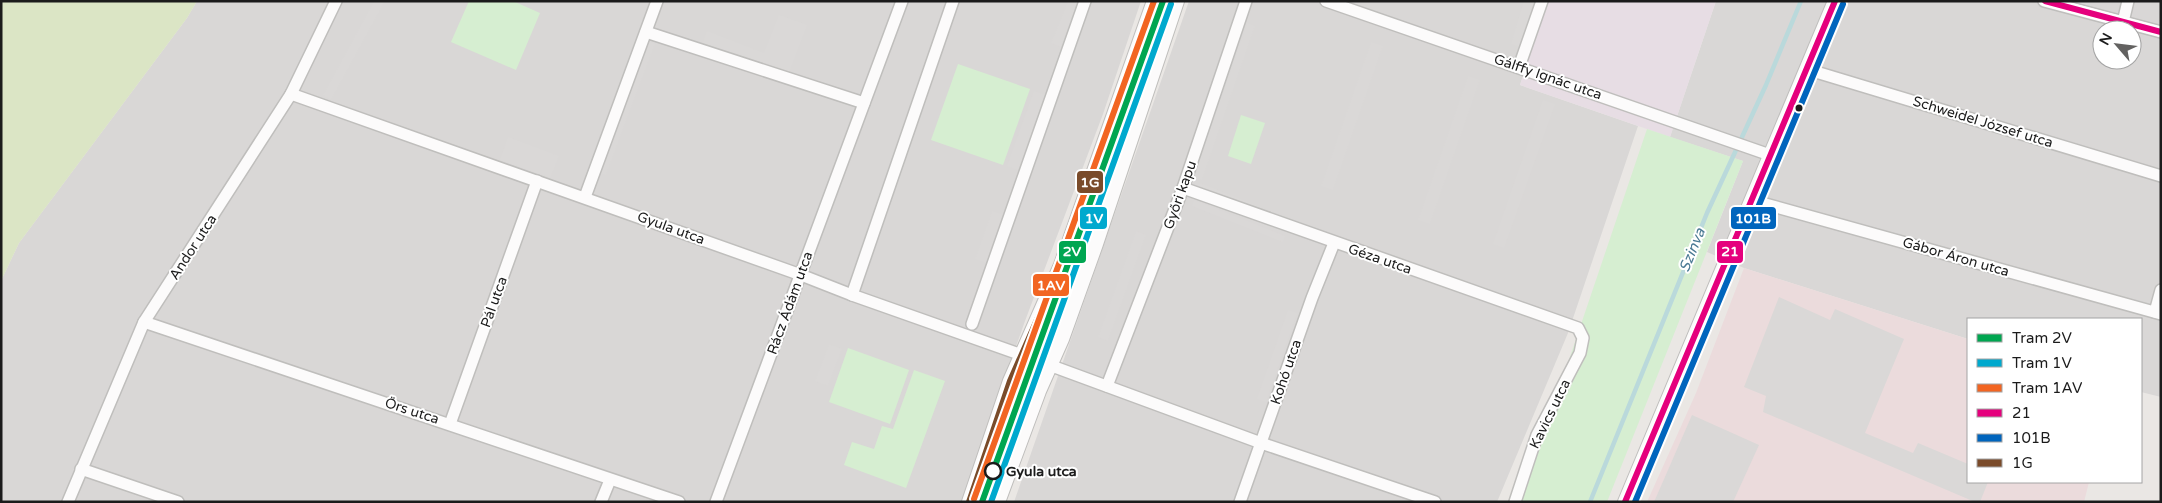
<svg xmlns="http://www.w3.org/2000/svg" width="2162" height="503" viewBox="0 0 2162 503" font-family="'Varela Round',sans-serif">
	<rect width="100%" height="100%" fill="#eae7e4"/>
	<!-- residential -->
	<g fill="#d9d7d6" fill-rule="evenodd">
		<polygon points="197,1 1141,1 1103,114 1025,321 961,502 1,502 1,281 19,243 187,18"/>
		<polygon points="1189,1 1547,1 1520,85 1638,126 1568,333 1497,502 1014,502"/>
		<path d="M1716,1h445v396l-20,-5v-73h-173v20l-224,-71 -37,-16 36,-91 -73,-24zM2102,30h30v30h-30z"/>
	</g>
	<!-- commercial -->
	<polygon fill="#ebdbdc" points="1744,268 1968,339 1968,482 2089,482 2084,502 1647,502 1696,393"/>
	<!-- industrial -->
	<polygon fill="#e7dde4" points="1547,1 1716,1 1670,137 1520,85"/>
	<!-- grass -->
	<polygon fill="#dbe5c5" points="1,1 197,1 187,18 19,243 1,281"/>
	<!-- park -->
	<g fill="#d6eed1">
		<polygon points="469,1 513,1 540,13 516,70 451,42"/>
		<polygon points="958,64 1030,89 1003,165 931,140"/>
		<polygon points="1241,115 1265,123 1251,164 1228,156"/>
		<polygon points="1647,129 1743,161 1607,502 1521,502"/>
		<polygon points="848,348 909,370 890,424 829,402"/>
		<polygon points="914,370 945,381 906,488 844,465 852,442 874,449 882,426 893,429"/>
	</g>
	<!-- parking -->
	<g fill="#dad8d7">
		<polygon points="374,1 385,1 331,100 323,95"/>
		<polygon points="1068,1 1078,2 1061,47 1051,43"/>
		<polygon points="1524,1 1535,1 1521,47 1511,44"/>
		<polygon points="779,15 807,25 788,75 703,43 707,31 764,53"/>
		<polygon points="1247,23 1255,26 1202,180 1193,177"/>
		<polygon points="647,41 655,44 606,175 598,172"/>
		<polygon points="1371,42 1383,46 1333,190 1321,186"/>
		<polygon points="1468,76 1480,80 1430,224 1418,220"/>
		<polygon points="1034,91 1045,95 1018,170 1007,166"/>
		<polygon points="1543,100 1555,104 1504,248 1493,244"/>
		<polygon points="508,137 559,156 550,178 500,160"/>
		<polygon points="1200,183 1292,220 1290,225 1198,189"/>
		<polygon points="1194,200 1285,236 1283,242 1192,206"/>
		<polygon points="992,211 1004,215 987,263 975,259"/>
		<polygon points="1136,231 1146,235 1108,341 1098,337"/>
		<polygon points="1779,297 1830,320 1835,309 1904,339 1865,433 1913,453 1918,443 1968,464 1968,482 1988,482 1980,502 1975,502 1763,412 1766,396 1744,387"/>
		<polygon points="1288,310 1297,313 1266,402 1257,399"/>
		<polygon points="829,344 842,349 828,386 815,381"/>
		<polygon points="1692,415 1759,445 1733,502 1654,502"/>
	</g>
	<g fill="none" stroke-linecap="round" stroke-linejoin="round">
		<!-- stream -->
		<polyline stroke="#bad9db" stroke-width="4.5" points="1590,502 1707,213 1766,85 1801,1"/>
		<!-- minor casing -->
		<g stroke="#bfbebc" stroke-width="14">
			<g id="minor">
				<polyline points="1326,1 1770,155"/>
				<polyline points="2044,1 2161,32"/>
				<polyline points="2123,22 2128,1"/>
				<polyline points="646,32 864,103"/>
				<polyline points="1519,67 1542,1"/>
				<polyline points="1806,69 2161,176"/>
				<polyline points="291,94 801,275 852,295 1022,355 1261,443 1435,502"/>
				<polyline points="1183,188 1578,328 1583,338 1580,353 1537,435 1515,502"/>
				<polyline points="585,197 657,1"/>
				<polyline points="1751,200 2161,314"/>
				<polyline points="852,295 953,1"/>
				<polyline points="2155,312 2161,290"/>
				<polyline points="144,322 679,502"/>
				<polyline points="972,324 1085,1"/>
				<polyline points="1107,386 1183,188 1246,1"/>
				<polyline points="450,424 537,181"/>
				<polyline points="81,469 178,502"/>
				<polyline points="68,502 144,322 291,94 336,1"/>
				<polyline points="601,502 610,480"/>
				<polyline points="716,502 902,1"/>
				<polyline points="1240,502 1312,298 1334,243"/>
			</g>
		</g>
		<!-- tertiary casing -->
		<g stroke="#bfbebc" stroke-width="16">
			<g id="tertiary">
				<polyline points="969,502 1010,381 1061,265 1154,1"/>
				<polyline points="998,502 1039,391 1062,339 1096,244 1177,1"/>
				<polyline points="1625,502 1835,1"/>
			</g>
		</g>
		<!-- minor -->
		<use href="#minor" stroke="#fcfbfb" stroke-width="11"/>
		<!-- tertiary -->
		<use href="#tertiary" stroke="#fcfbfb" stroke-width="14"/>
		<!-- bus-1 casing -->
		<g stroke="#fff" stroke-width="10">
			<g id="bus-1">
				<polyline points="2045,1 2161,32"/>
				<polyline points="1625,502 1835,1"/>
			</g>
		</g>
		<!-- bus-2 casing -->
		<g stroke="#fff" stroke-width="10">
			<polyline id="bus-2" points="1635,502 1843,4"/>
		</g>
		<!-- bus-3 casing -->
		<g stroke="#fff" stroke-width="10">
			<polyline id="bus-3" points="969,502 1010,381 1061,265 1154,1"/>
		</g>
		<!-- bus-1 -->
		<use href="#bus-1" stroke="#e5007d" stroke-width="6"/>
		<!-- bus-2 -->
		<use href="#bus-2" stroke="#0065bd" stroke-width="6"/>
		<!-- bus-3 -->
		<use href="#bus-3" stroke="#7a4b2a" stroke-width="6"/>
		<!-- tram-1 casing -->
		<g stroke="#fff" stroke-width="10">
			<polyline id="tram-1" points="982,502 1163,1"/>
		</g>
		<!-- tram-2 casing -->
		<g stroke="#fff" stroke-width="10">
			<polyline id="tram-2" points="991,502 1171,4"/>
		</g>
		<!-- tram-3 casing -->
		<g stroke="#fff" stroke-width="10">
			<polyline id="tram-3" points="974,499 1154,1"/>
		</g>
		<!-- tram-1 -->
		<use href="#tram-1" stroke="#00a651" stroke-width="6"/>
		<!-- tram-2 -->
		<use href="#tram-2" stroke="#00a9ce" stroke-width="6"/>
		<!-- tram-3 -->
		<use href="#tram-3" stroke="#f26522" stroke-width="6"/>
	</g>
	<!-- markers -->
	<circle fill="#1b1b1b" stroke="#fff" stroke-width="2" cx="1799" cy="108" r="4.5"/>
	<circle fill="#fff" stroke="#1b1b1b" stroke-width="2.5" cx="993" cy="471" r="8"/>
	<g text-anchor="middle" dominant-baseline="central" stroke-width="4" stroke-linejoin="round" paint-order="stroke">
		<!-- street labels -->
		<g font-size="14" fill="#1b1b1b" stroke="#fff">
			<text transform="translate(1548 77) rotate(19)">Gálffy Ignác utca</text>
			<text transform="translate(1983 122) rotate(17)">Schweidel József utca</text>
			<text transform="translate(1180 195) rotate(-70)">Győri kapu</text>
			<text transform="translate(671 228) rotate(20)">Gyula utca</text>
			<text transform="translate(193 247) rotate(-57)">Andor utca</text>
			<text transform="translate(1956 257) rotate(16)">Gábor Áron utca</text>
			<text transform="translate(1380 259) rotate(19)">Géza utca</text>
			<text transform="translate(494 302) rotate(-70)">Pál utca</text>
			<text transform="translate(790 303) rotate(-70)">Rácz Ádám utca</text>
			<text transform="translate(1286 372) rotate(-71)">Kohó utca</text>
			<text transform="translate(412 411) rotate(18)">Örs utca</text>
			<text transform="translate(1550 414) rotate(-64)">Kavics utca</text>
		</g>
		<!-- stop labels -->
		<g font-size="14" font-weight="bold" fill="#1b1b1b" stroke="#fff" text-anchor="start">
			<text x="1006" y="471">Gyula utca</text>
		</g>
		<!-- water labels -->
		<g font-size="15" font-style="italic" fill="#4b7a94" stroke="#fff">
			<text transform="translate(1692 250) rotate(-68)">Szinva</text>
		</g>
	</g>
	<g stroke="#fff" stroke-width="2">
		<rect x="1076" y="170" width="28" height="24" rx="5" fill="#7a4b2a"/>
		<rect x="1079" y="206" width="29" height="24" rx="5" fill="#00a9ce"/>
		<rect x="1730" y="206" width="47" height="24" rx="5" fill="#0065bd"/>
		<rect x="1058" y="240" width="29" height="24" rx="5" fill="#00a651"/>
		<rect x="1716" y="240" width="28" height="24" rx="5" fill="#e5007d"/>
		<rect x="1032" y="273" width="38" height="24" rx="5" fill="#f26522"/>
	</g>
	<g font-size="14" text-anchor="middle" font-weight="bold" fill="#fff">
		<text x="1090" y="187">1G</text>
		<text x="1094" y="223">1V</text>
		<text x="1753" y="223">101B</text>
		<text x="1072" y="256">2V</text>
		<text x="1730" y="256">21</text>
		<text x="1051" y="290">1AV</text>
	</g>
	<!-- border -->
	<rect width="2162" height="503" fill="none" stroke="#1b1b1b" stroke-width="5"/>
	<!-- legend -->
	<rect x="1967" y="318" width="175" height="165" fill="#ffffff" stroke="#a4a4a4"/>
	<rect x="1977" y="334" width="25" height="8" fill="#00a651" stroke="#a4a4a4"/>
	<text x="2012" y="343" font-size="15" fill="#1b1b1b">Tram 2V</text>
	<rect x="1977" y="359" width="25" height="8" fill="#00a9ce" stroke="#a4a4a4"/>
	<text x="2012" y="368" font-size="15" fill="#1b1b1b">Tram 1V</text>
	<rect x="1977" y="384" width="25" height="8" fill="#f26522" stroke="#a4a4a4"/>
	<text x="2012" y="393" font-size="15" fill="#1b1b1b">Tram 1AV</text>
	<rect x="1977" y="409" width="25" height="8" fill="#e5007d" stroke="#a4a4a4"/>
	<text x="2012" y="418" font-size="15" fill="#1b1b1b">21</text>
	<rect x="1977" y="434" width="25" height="8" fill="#0065bd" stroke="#a4a4a4"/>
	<text x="2012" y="443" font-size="15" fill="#1b1b1b">101B</text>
	<rect x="1977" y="459" width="25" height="8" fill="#7a4b2a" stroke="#a4a4a4"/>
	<text x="2012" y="468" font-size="15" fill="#1b1b1b">1G</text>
	<!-- north arrow -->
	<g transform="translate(2117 45) rotate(298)"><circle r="24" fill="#ffffff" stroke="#a4a4a4"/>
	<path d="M0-4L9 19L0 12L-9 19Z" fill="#636261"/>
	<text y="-8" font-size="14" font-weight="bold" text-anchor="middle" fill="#1b1b1b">N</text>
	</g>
</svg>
